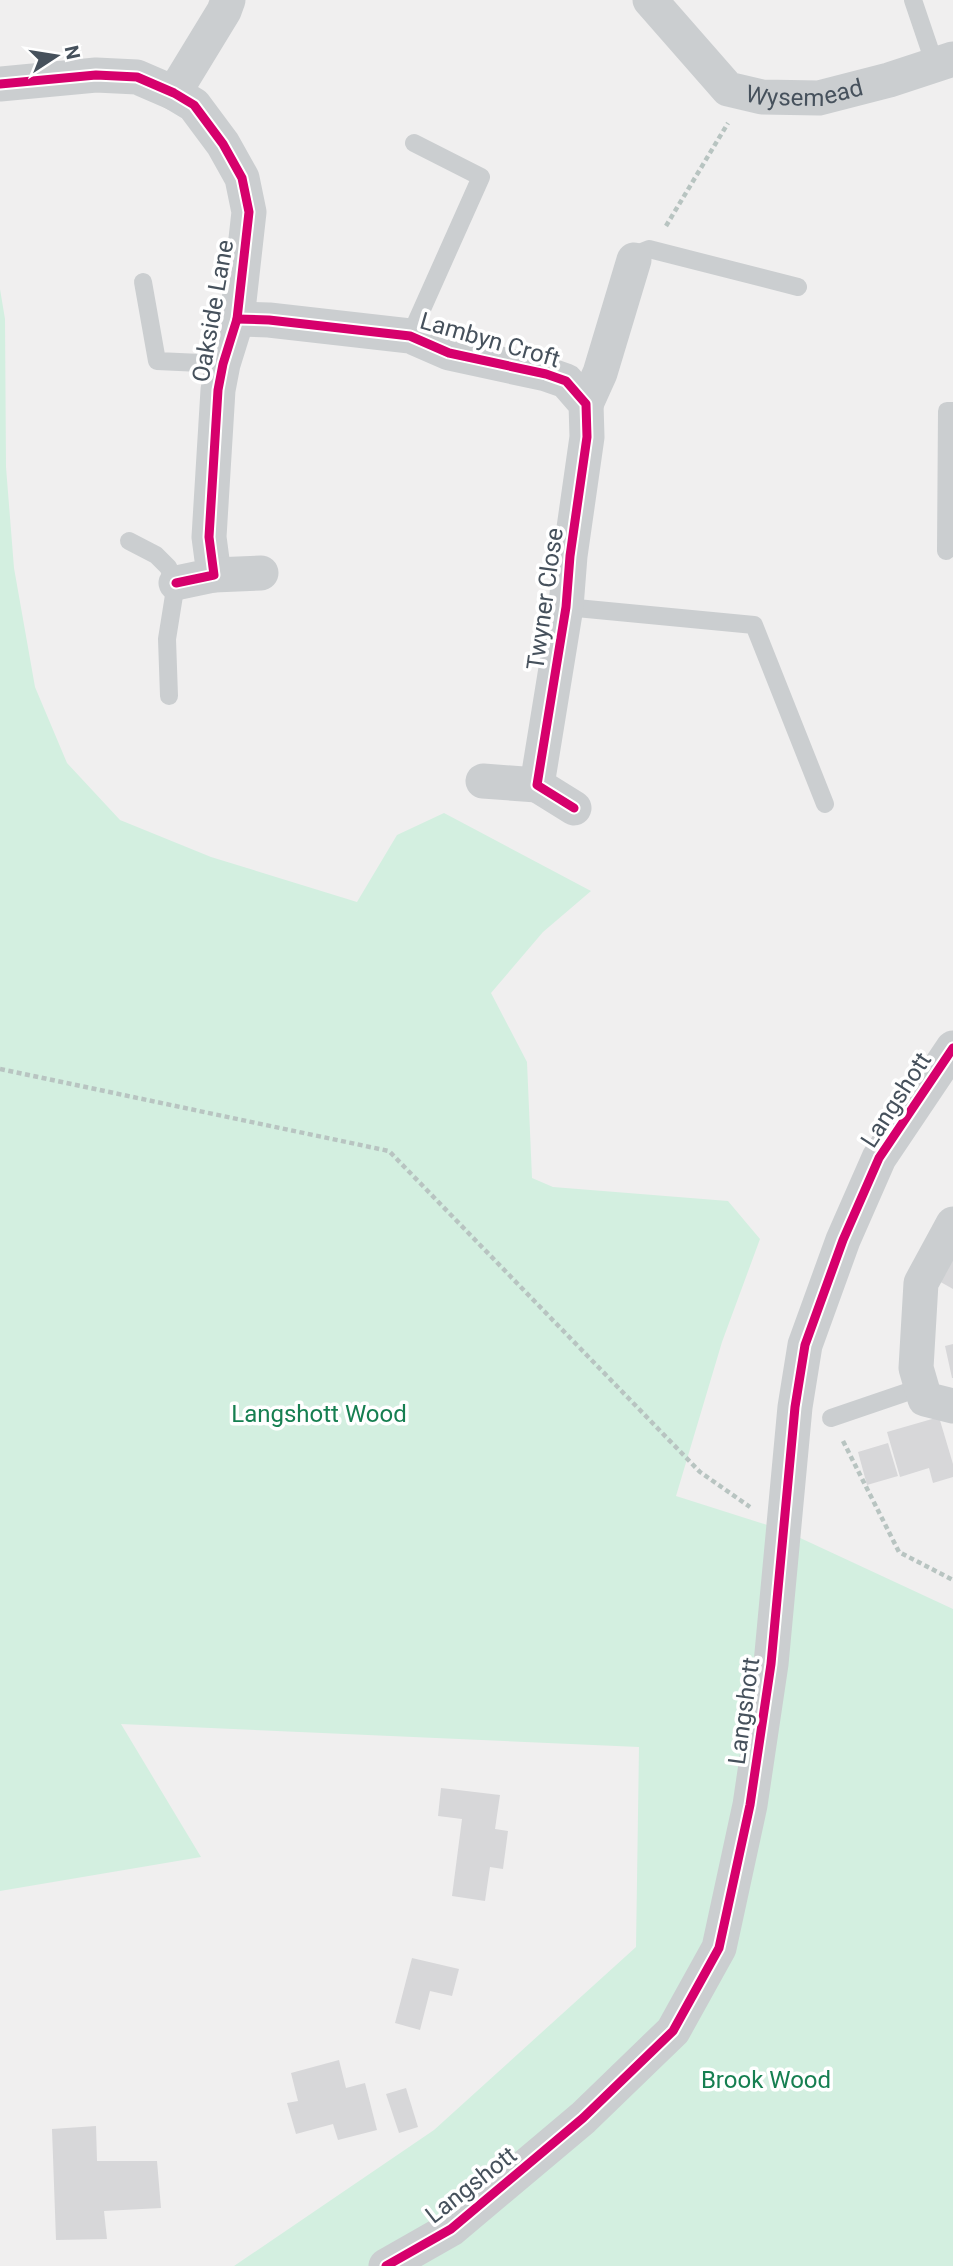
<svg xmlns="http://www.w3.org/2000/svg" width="953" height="2266" viewBox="0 0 953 2266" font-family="Roboto,sans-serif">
	<rect width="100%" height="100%" fill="#f0efef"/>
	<!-- green -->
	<polygon fill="#d3efe0" points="0,289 5,319 6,467 14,568 35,687 67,763 120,820 211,857 357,902 397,835 444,813 591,891 543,932 491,993 527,1062 532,1178 553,1187 728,1201 760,1239 722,1342 676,1496 783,1530 953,1609 953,2266 234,2266 434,2130 636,1947 639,1747 121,1724 201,1857 0,1891"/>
	<!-- building -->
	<g fill="#d7d7d9">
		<polygon points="953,1250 953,1289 937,1280"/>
		<polygon points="953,1344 953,1378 952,1378 945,1346"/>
		<polygon points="939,1417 953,1464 953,1477 933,1483 929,1468 900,1477 887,1432"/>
		<polygon points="888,1443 898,1476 867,1485 858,1452"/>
		<polygon points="441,1788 500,1795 495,1829 508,1831 503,1869 490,1867 485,1901 452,1896 462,1819 438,1816"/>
		<polygon points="412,1958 459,1969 452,1996 430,1991 420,2030 395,2023"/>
		<polygon points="339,2060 346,2088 365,2083 377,2130 338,2140 333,2124 296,2134 287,2103 298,2101 291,2073"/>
		<polygon points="406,2088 418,2127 399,2133 386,2094"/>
		<polygon points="96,2126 97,2161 157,2161 161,2208 104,2211 107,2239 56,2240 52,2129"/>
	</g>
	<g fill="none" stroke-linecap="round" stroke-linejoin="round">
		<!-- path -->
		<g stroke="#b8c4c1" stroke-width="4.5" stroke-dasharray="5 3.5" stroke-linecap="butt">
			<polyline points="666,226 728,123"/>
			<polyline points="0,1069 389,1151 700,1472 750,1507"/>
			<polyline points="843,1441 899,1552 953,1580"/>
		</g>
		<!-- lane -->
		<g stroke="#cbced0" stroke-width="18">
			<polyline points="913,0 935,65"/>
			<polyline points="634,260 639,253 649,249 798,287"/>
			<polyline points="143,282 157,361 223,364"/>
			<polyline points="410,336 481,177 414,143"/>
			<polyline points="129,541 156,555 168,567 176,583 167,639 169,696"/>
			<polyline points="946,551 947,411 953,411"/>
			<polyline points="566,607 754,625 825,804"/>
			<polyline points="831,1418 922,1387"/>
		</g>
		<!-- street -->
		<g stroke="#cbced0" stroke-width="35">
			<path id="s1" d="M650,0l78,89 34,8 57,1 70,-18 64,-21"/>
			<polyline points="0,84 96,75 137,77 174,93 194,105 223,144 242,178 249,212 237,319 223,364 218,390 209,537 214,575 176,583"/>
			<polyline points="174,93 224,11 228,0"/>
			<polyline points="237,319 269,320 410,336 449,353 546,374 566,381 586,404 587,437 570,556 566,607 537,785 574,808"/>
			<polyline points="586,404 600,373 634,260"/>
			<polyline points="214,575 261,573"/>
			<polyline points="483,781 537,785"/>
			<polyline points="953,1224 921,1283 916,1368 925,1399 953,1406"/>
			<polyline points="386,2266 451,2229 583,2118 673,2031 719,1948 750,1805 771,1664 795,1407 805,1345 843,1240 879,1158 953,1048"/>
		</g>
		<!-- cycleway casing -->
		<g stroke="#fff" stroke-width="13">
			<g id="cycleway">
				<polyline points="0,84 96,75 137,77 174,93 194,105 223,144 242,178 249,212 237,319 223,364 218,390 209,537 214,575 176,583"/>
				<polyline points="237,319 269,320 410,336 449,353 546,374 566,381 586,404 587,437 570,556 566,607 537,785 574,808"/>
				<polyline points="386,2266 451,2229 583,2118 673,2031 719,1948 750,1805 771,1664 795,1407 805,1345 843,1240 879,1158 953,1048"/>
			</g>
		</g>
		<!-- cycleway -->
		<use href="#cycleway" stroke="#d6006c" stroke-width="9"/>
	</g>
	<g text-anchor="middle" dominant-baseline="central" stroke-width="7" stroke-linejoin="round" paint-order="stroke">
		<!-- street labels -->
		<g font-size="24" fill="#46515c" stroke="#fff">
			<text stroke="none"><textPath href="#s1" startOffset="196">Wysemead</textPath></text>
			<text transform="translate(213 311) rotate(-80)">Oakside Lane</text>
			<text transform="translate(490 340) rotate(16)">Lambyn Croft</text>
			<text transform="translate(545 599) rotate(-82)">Twyner Close</text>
			<text transform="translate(896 1100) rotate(-57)">Langshott</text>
			<text transform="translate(744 1711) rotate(-82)">Langshott</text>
			<text transform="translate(471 2185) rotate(-38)">Langshott</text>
		</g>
		<!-- park labels -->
		<g font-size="24" fill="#167f51" stroke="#fff">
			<text x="319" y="1414">Langshott Wood</text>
			<text x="766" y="2080">Brook Wood</text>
		</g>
	</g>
	<!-- north arrow -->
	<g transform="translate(56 56) rotate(78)" stroke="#ffffff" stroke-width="5" paint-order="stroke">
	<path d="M0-5L12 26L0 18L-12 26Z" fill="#46515c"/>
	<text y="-10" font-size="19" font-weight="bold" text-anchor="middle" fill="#46515c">N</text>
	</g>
</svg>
